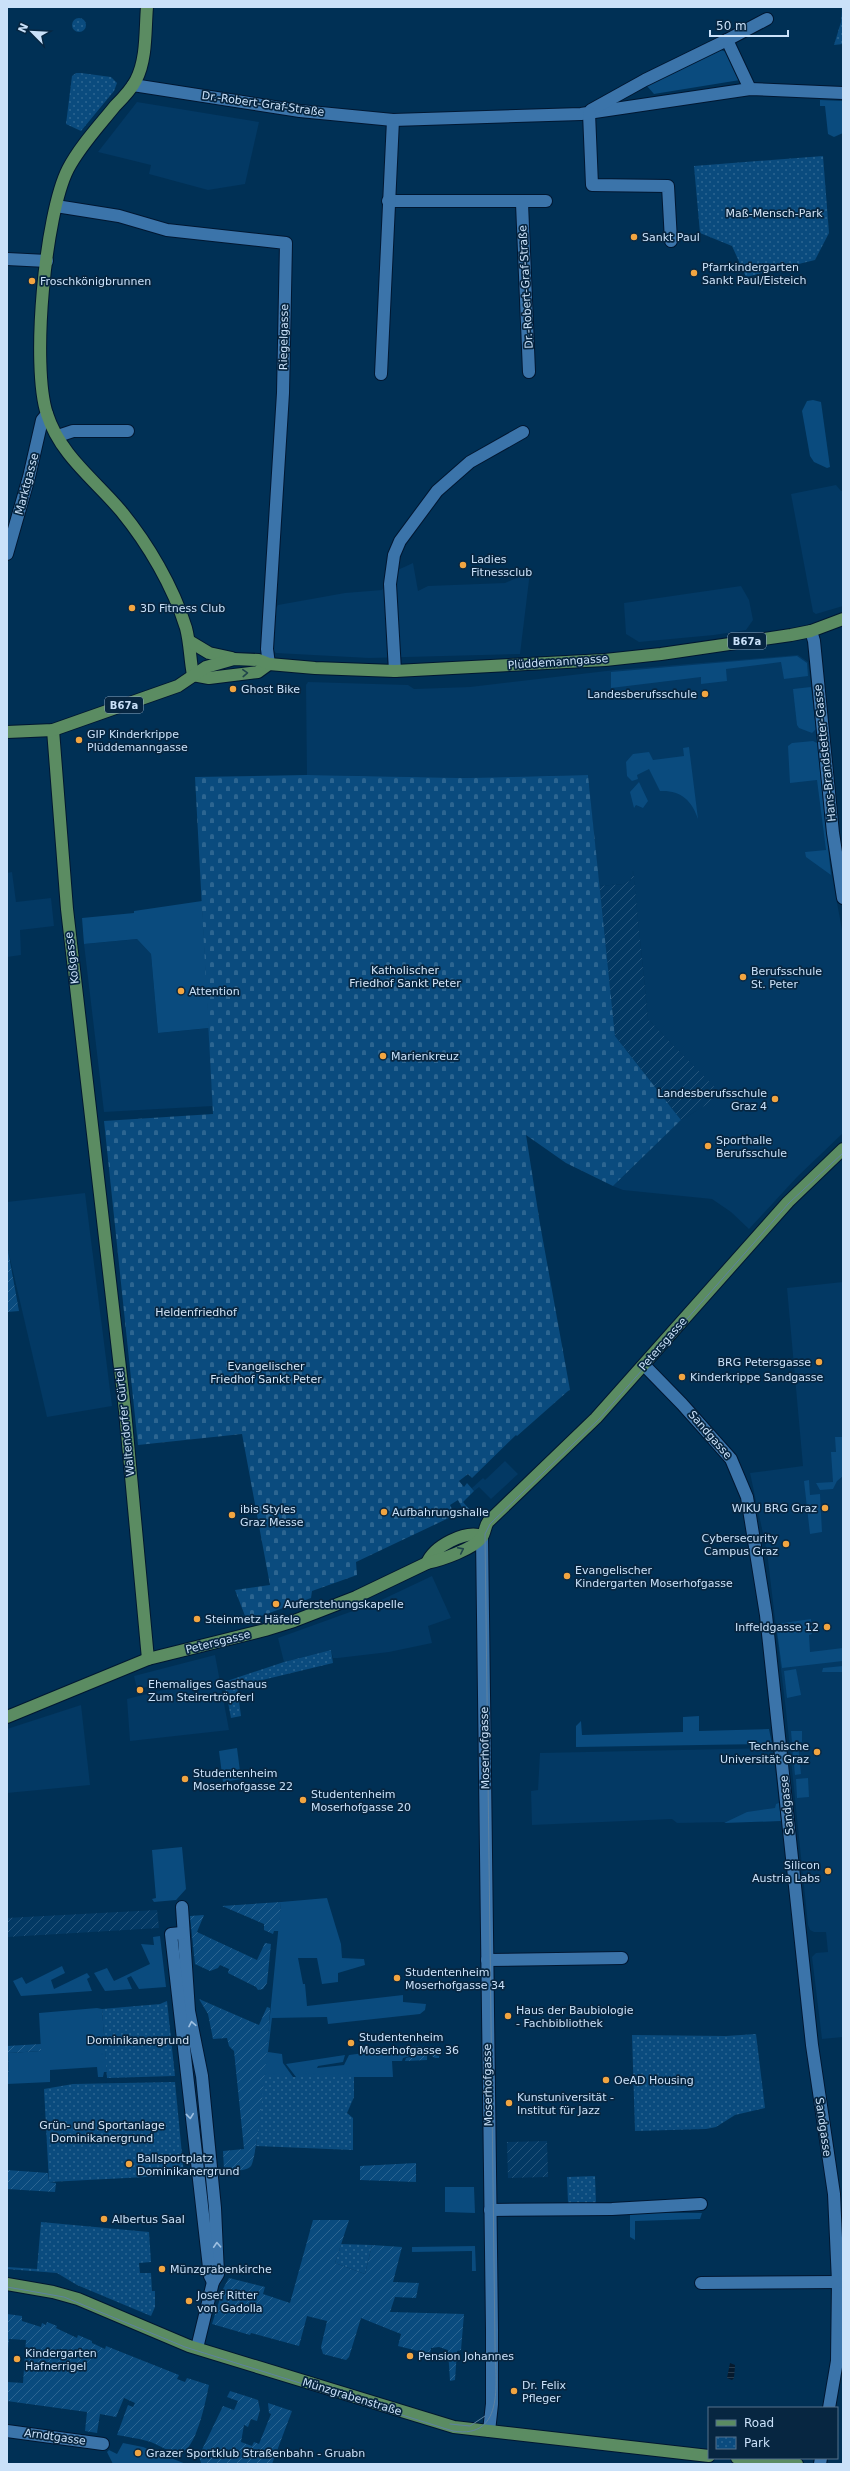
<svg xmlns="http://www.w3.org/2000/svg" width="850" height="2471" viewBox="0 0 850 2471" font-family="'DejaVu Sans',sans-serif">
	<defs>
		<pattern id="industrial-furrows" width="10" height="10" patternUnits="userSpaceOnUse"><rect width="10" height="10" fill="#033964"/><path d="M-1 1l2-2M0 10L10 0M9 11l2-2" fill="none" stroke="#26557b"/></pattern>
		<pattern id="cemetery-stones" width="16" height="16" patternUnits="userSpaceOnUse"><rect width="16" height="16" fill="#0a4b7e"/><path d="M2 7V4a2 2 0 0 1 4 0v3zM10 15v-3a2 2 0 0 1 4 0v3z" fill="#2c6591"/></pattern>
		<pattern id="park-dots" width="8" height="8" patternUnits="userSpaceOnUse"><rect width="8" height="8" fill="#0a4b7e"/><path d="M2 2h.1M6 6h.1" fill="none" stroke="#2c6591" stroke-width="1.8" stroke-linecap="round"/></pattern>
		<pattern id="garden-furrows" width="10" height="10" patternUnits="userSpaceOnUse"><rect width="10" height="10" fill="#0a4b7e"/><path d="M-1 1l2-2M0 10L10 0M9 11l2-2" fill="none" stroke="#2c6591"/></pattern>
		<pattern id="water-rules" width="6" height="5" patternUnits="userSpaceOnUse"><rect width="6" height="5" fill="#051a2e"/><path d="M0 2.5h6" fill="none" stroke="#283b4d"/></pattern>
	</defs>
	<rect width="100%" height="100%" fill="#003055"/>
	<!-- built -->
	<g fill="#033964">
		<polygon points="137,102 259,122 245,184 208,190 149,174 151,165 98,152"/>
		<polygon points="836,485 841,491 843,491 843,606 816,614 813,612 791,494"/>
		<polygon points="413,563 418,591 428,586 505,583 530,572 520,654 369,658 276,653 272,649 272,614 278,605 345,593 382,590 391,573"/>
		<polygon points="741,586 749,600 753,620 746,630 714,635 639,642 626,634 624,603"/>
		<polygon points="798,655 808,662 818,736 828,854 843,935 843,1133 797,1177 749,1229 731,1212 712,1199 623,1190 613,1186 681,1120 716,1098 723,1097 648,1019 633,871 631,880 624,884 599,886 588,775 464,778 307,775 306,685 308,682 408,685 414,689 470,687 615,670"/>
		<polygon points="12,872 16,902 51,898 54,926 20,930 21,955 7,957 7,873"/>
		<polygon points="137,939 151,954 158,1033 209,1028 213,1106 104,1112 84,944"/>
		<polygon points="85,1193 112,1406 47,1417 8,1250 7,1202"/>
		<polygon points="843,1282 843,2037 822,2039 812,1957 816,1953 828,1952 826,1932 814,1932 810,1930 808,1925 786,1711 767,1552 750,1473 803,1466 787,1288"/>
		<polygon points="505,1461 518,1474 491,1499 479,1487 474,1491 472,1488 483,1478 485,1480"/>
		<polygon points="432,1576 451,1618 428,1626 432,1643 389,1652 338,1658 333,1658 331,1650 284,1662 278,1638 375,1603"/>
		<polygon points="215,1655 229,1730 130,1741 127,1699 167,1689 166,1683 137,1689 134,1676"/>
		<polygon points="81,1705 90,1785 7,1793 7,1729"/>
		<polygon points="773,1748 781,1821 677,1823 672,1819 532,1825 531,1791 538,1790 540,1753"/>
	</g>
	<!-- industrial -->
	<g fill="url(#industrial-furrows)">
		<polygon points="633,869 648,1019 724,1097 714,1100 681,1120 615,1036 599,886 624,884 631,880"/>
		<polygon points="157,1910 159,1928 7,1937 7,1918"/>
		<polygon points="547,2141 548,2177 508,2178 507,2142"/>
	</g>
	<!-- grass -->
	<g fill="#0a4b7e">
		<polygon points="717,49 727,52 740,80 654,94 647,86"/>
		<polygon points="820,100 843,101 843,133 834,137 828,134 825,106 820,106"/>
		<polygon points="813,400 821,402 830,467 827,468 814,462 810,456 802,411 807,401"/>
		<polygon points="797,656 807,663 808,676 784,679 781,662 726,669 727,681 701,684 701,677 611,688 611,672"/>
		<polygon points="811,687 816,729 812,733 799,728 797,725 793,689"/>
		<polygon points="813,741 817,743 831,875 806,857 805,852 826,850 817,780 790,783 788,746 792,743"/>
		<path d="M689,747l9,72c-6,-19 -18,-29 -38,-28l-11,-22 -12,6 1,4 -6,2 -5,-5 -1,-14 7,-8 16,-2 4,8 31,-4 -1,-8z"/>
		<polygon points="639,782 648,801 643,808 636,805 634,808 630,792"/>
		<polygon points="202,901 209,1028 158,1033 151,954 137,939 84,944 82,918 134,913 134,911"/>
		<polygon points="835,1437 843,1437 843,1476 837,1481 833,1489 820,1490 816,1483 833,1482 831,1452 836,1452"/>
		<polygon points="809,1480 810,1495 820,1494 822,1532 810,1534 804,1481"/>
		<polygon points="811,1619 812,1634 809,1635 810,1652 843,1648 843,1661 782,1668 776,1624"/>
		<polygon points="843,1666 843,1672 822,1672 823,1668"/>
		<polygon points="796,1669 801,1695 787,1698 784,1671"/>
		<polygon points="699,1716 699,1731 769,1729 772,1744 576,1747 576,1726 581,1721 582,1735 683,1732 683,1717"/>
		<polygon points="791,1731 802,1731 802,1742 792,1743"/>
		<polygon points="792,1746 798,1746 801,1774 795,1775"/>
		<polygon points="237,1748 241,1779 223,1782 219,1751"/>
		<polygon points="808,1778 809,1797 797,1798 796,1779"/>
		<polygon points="779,1803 781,1821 724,1823 747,1812 775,1808 776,1804"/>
		<polygon points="182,1847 186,1889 176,1900 154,1902 152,1899 156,1898 152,1850"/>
		<polygon points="327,1898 341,1944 342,1958 364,1959 365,1965 338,1973 338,1982 322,1984 317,1958 298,1958 303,1984 305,1984 307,2006 403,1995 403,2002 426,2004 425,2010 420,2014 328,2024 327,2017 272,2018 268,2052 282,2054 283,2063 293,2077 264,2077 281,1902"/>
		<polygon points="160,1936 166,1987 139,1989 131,1976 127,1978 132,1989 105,1991 94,1973 107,1968 114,1981 150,1964 141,1944 154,1945 153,1937"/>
		<polygon points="62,1966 65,1973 51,1980 54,1989 87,1973 90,1977 87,1979 92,1991 21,1996 13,1981 22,1977 26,1984"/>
		<polygon points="97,2008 102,2009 107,2072 104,2072 103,2077 98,2077 97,2067 50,2070 50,2082 7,2084 7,2078 9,2077 8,2053 41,2051 39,2013"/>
		<polygon points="417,2046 427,2049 427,2051 403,2058 402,2061 392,2061 393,2077 296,2077 286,2064 345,2055 343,2062 318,2066 317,2068 344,2065 349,2055"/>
		<polygon points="445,2187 474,2187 475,2213 445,2212"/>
		<polygon points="630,2213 702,2213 700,2219 635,2221 635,2240 630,2237"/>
		<polygon points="475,2246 476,2271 472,2271 472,2251 412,2252 412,2247"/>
		<polygon points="123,2443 143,2447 186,2464 113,2464 107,2452 109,2450 117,2454"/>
	</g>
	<!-- cemetery -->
	<polygon fill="url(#cemetery-stones)" points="307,775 464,778 588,775 615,1036 681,1120 613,1186 566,1163 526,1135 540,1224 570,1390 568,1391 517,1436 516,1435 472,1478 468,1474 459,1481 464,1487 467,1483 474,1491 463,1502 469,1509 464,1511 458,1500 450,1505 455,1515 356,1562 357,1575 312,1591 311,1598 247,1621 235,1590 270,1585 242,1434 138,1445 104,1121 213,1114 195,777"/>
	<!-- park -->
	<g fill="url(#park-dots)">
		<polygon points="842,7 843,44 834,45 841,22"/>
		<circle cx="79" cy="25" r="7"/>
		<polygon points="81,73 111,77 117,83 114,91 81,131 66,124 72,76 76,73"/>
		<polygon points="823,156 829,233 815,260 746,277 732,246 700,233 694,166"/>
		<polygon points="331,1650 333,1663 237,1686 241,1716 231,1718 224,1682 284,1662"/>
		<polygon points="167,2001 175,2076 107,2078 102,2009 160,2004"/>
		<polygon points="756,2034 765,2108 735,2115 716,2127 706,2129 635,2131 632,2035 726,2036"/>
		<polygon points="264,2077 354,2077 354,2097 347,2113 353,2118 353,2150 256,2146"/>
		<polygon points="175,2082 184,2175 49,2182 44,2089 73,2084"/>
		<polygon points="595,2176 596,2203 568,2203 567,2177"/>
		<polygon points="41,2222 149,2232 151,2262 139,2263 140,2273 151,2273 152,2291 155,2291 155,2307 151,2316 77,2285 57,2273 7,2269 7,2267 37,2269"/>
		<polygon points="341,2244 372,2245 365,2274 335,2263"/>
	</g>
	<!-- garden -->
	<g fill="url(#garden-furrows)">
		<polygon points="7,1245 19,1311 7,1312"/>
		<polygon points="281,1902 279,1931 274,1931 273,1934 264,1930 264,1924 222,1906"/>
		<polygon points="204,1915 197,1932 257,1960 265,1943 271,1944 267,1983 263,1989 258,1990 256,1987 228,1973 229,1969 220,1965 218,1968 210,1971 195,1964 190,1916"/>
		<path d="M199,1999l60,26 8,-18 3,1c0,20 -12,148 -19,158 -5,6 -19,4 -27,4l-1,-19 21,-2 -10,-98 -5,-5 -2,-8 -14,1 -5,-25z"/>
		<polygon points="41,2044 41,2051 8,2053 9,2078 7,2078 7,2046"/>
		<polygon points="439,2047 439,2058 435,2058 426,2052 427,2049"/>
		<polygon points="424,2053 427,2054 427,2060 405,2061 406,2058"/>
		<polygon points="416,2163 416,2182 360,2180 360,2166"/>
		<polygon points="7,2170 48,2173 49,2182 56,2183 55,2192 7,2189"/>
		<polygon points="313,2220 349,2220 335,2263 365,2274 372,2245 402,2247 393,2282 419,2283 416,2298 395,2297 390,2312 464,2314 461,2350 457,2351 455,2380 450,2381 448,2350 439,2347 431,2348 430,2354 398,2346 401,2334 361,2318 349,2357 346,2360 323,2354 321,2347 327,2321 307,2316 299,2346 251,2333 250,2335 212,2324 223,2289 229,2278 265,2287 263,2294 290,2303"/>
		<path d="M7,2314l15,2v5l19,6 1,-4 4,2 1,-3 10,4 -1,2 21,10 1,-3 14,6v2l13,6 1,-3 73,29 -2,4 8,3 2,-4 22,7c-3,14 -13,68 -30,68 -10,0 -22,-10 -32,-12 -10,-3 -20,-4 -30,-6l11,-30 5,2 2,-4 -11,-5 -8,19 -16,-3 -3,19 -12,-2 2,-19 -80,-11v-19l16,1 3,-43 -17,-1 -2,21z"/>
		<polygon points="230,2391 258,2400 260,2410 257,2421 251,2419 248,2427 244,2425 241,2442 252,2446 254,2442 259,2444 271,2414 269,2413 268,2403 292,2411 272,2464 201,2463 199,2456 223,2406 234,2410 238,2401 227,2397"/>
	</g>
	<!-- water -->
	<polygon fill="url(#water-rules)" points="730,2363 735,2365 734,2378 732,2380 727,2378"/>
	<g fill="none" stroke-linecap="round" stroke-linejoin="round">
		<!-- minor casing -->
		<g stroke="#001731" stroke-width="14">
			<g id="minor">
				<polyline points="727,40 767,19"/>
				<polyline points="133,85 300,111 393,120 581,114 750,89 843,93"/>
				<polyline points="591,110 645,80 727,40 750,89"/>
				<polyline points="589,113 592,185 668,186 671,241"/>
				<polyline points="388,201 546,201"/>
				<polyline points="522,203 529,372"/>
				<polyline points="56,206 119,216 167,230 286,243 283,393 267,649 269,664"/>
				<polyline points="7,259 47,261"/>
				<polyline points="381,374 393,120"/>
				<polyline points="58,436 73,431 128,431"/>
				<polyline points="7,554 29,477 42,420 47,414"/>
				<polyline points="811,631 814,641 833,833 843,898"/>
				<polyline points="395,671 390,584 394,555 400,541 437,491 470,462 523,432"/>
				<polyline points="644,1365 682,1404 731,1459 747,1497 766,1615 812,2045 834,2194 838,2282 837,2361 829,2408"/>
				<polyline points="482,1536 492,2329 492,2404 489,2431"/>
				<polyline points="182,1907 189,2011 202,2076 215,2208 218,2274 213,2282 197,2348"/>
				<polyline points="182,1933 171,1934 210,2276 213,2282"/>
				<polyline points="487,1960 622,1958"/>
				<polyline points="490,2210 612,2209 701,2204"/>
				<polyline points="701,2283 838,2282"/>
				<polyline points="7,2431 103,2444"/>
				<polyline points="820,2464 821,2458"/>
			</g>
		</g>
		<!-- major casing -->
		<g stroke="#001731" stroke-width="14">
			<g id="major">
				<path d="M147,7c-2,23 0,52 -11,73 -5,10 -13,18 -21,26 -16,20 -35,40 -47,63 -23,45 -37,197 -21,245 13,41 48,66 74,97 27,33 52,75 65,117 4,15 4,32 7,47"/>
				<polyline points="189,641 209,653 232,658"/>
				<polyline points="193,675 209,678 258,672 269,664"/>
				<polyline points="53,730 67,909 125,1411 148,1659"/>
				<polyline points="7,732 53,730 178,686 206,667 234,659 259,660 269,664 315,668 395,671 605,660 661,654 791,635 811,631 843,619"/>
				<path d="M427,1563c7,-17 38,-33 55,-27"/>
				<path d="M7,1717l141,-58 117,-29 29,-9 62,-24 71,-34c14,-3 47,-14 55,-26 3,-4 3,-11 6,-15l108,-104 192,-216 55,-53"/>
				<polyline points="7,2284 53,2292 78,2299 189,2346 454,2427 709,2456"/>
				<polyline points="737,2458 797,2464"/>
			</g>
		</g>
		<!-- minor -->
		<use href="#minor" stroke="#3b74aa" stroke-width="12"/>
		<!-- major -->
		<use href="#major" stroke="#5b8c62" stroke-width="12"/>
		<!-- tram -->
		<g stroke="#5e82a1" stroke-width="1">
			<path d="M7,2287l57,10 121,50 268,84c54,9 42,-53 42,-87l-10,-810 5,-10 109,-105 190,-216 54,-50"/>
			<polyline points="450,2424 470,2426 485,2416"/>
		</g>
	</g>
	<!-- one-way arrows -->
	<defs><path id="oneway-chevron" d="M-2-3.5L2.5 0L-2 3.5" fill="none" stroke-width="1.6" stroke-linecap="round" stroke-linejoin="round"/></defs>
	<g stroke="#20454b">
		<use href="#oneway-chevron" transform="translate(245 673) rotate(-3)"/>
		<use href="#oneway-chevron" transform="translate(461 1550) rotate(-26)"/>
	</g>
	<g stroke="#9fc0e1">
		<use href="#oneway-chevron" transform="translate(192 2024) rotate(-101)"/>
		<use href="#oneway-chevron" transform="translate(190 2116) rotate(84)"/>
		<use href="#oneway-chevron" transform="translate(217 2245) rotate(-93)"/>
	</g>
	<!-- markers -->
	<g fill="#f2a541" stroke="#072641" stroke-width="1.5">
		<circle cx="634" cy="237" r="4"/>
		<circle cx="694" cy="273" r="4"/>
		<circle cx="32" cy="281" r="4"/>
		<circle cx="463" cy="565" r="4"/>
		<circle cx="132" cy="608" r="4"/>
		<circle cx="233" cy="689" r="4"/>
		<circle cx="705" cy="694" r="4"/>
		<circle cx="79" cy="740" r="4"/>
		<circle cx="743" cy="977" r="4"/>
		<circle cx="181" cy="991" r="4"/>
		<circle cx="383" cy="1056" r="4"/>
		<circle cx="775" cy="1099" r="4"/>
		<circle cx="708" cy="1146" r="4"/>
		<circle cx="819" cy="1362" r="4"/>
		<circle cx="682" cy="1377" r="4"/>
		<circle cx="825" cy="1508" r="4"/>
		<circle cx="384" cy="1512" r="4"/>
		<circle cx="232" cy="1515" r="4"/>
		<circle cx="786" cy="1544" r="4"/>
		<circle cx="567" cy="1576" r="4"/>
		<circle cx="276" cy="1604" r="4"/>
		<circle cx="197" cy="1619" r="4"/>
		<circle cx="827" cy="1627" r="4"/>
		<circle cx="140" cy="1690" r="4"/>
		<circle cx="817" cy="1752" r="4"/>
		<circle cx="185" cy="1779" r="4"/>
		<circle cx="303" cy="1800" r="4"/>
		<circle cx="828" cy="1871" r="4"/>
		<circle cx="397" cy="1978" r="4"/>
		<circle cx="508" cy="2016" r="4"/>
		<circle cx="351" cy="2043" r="4"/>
		<circle cx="606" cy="2080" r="4"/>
		<circle cx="509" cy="2103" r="4"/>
		<circle cx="129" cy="2164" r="4"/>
		<circle cx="104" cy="2219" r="4"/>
		<circle cx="162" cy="2269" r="4"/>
		<circle cx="189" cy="2301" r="4"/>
		<circle cx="410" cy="2356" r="4"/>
		<circle cx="17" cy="2359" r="4"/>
		<circle cx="514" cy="2391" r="4"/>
		<circle cx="138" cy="2453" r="4"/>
	</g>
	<g text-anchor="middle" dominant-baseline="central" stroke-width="3.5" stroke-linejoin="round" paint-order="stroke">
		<!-- shield labels -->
		<g fill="#072641" stroke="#90a9c2" stroke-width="1">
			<rect x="728" y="633" width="38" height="16" rx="3"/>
			<rect x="105" y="697" width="38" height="16" rx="3"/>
		</g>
		<g font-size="10" font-weight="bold" fill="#cae1f9">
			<text x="747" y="641">B67a</text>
			<text x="124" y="705">B67a</text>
		</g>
		<!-- street labels -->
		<g font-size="11" fill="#cae1f9" stroke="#072641">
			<text transform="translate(263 104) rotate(8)">Dr.-Robert-Graf-Straße</text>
			<text transform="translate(526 287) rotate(-93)">Dr.-Robert-Graf-Straße</text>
			<text transform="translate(284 337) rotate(-89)">Riegelgasse</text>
			<text transform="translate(27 484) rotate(-75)">Marktgasse</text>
			<text transform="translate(558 662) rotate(-4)">Plüddemanngasse</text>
			<text transform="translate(825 753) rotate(-96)">Hans-Brandstetter-Gasse</text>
			<text transform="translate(72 958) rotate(-97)">Koßgasse</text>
			<text transform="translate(663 1344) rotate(-49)">Petersgasse</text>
			<text transform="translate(125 1422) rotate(-96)">Waltendorfer Gürtel</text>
			<text transform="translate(710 1435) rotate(49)">Sandgasse</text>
			<text transform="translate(218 1642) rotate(-14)">Petersgasse</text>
			<text transform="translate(485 1748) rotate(-91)">Moserhofgasse</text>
			<text transform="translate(787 1805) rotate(-96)">Sandgasse</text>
			<text transform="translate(488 2085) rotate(-91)">Moserhofgasse</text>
			<text transform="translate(823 2127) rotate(82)">Sandgasse</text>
			<text transform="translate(352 2397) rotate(17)">Münzgrabenstraße</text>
			<text transform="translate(55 2437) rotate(8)">Arndtgasse</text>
		</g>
		<!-- park labels -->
		<g font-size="11" fill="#d4e5f7" stroke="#072641">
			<text x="774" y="213">Maß-Mensch-Park</text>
			<text x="405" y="970">Katholischer<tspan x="405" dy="13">Friedhof Sankt Peter</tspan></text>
			<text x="196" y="1312">Heldenfriedhof</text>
			<text x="266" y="1366">Evangelischer<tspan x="266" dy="13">Friedhof Sankt Peter</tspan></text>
			<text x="138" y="2040">Dominikanergrund</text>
			<text x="102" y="2125">Grün- und Sportanlage<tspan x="102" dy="13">Dominikanergrund</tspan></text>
		</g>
		<!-- poi labels -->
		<g font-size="11" fill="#cae1f9" stroke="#072641" text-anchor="start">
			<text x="642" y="237">Sankt Paul</text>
			<text x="702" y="267">Pfarrkindergarten<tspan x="702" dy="13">Sankt Paul/Eisteich</tspan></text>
			<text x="40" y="281">Froschkönigbrunnen</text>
			<text x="471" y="559">Ladies<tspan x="471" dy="13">Fitnessclub</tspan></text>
			<text x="140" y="608">3D Fitness Club</text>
			<text x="241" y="689">Ghost Bike</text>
			<text x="697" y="694" text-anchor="end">Landesberufsschule</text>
			<text x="87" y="734">GIP Kinderkrippe<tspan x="87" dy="13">Plüddemanngasse</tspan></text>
			<text x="751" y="971">Berufsschule<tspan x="751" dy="13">St. Peter</tspan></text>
			<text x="189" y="991">Attention</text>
			<text x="391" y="1056">Marienkreuz</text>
			<text x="767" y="1093" text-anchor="end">Landesberufsschule<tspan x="767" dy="13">Graz 4</tspan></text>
			<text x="716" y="1140">Sporthalle<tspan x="716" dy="13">Berufsschule</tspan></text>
			<text x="811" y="1362" text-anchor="end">BRG Petersgasse</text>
			<text x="690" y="1377">Kinderkrippe Sandgasse</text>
			<text x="817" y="1508" text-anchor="end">WIKU BRG Graz</text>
			<text x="240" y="1509">ibis Styles<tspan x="240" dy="13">Graz Messe</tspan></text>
			<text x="392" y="1512">Aufbahrungshalle</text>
			<text x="778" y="1538" text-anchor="end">Cybersecurity<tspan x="778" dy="13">Campus Graz</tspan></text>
			<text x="575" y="1570">Evangelischer<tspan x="575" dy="13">Kindergarten Moserhofgasse</tspan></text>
			<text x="284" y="1604">Auferstehungskapelle</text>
			<text x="205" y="1619">Steinmetz Häfele</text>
			<text x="819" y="1627" text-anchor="end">Inffeldgasse 12</text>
			<text x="148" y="1684">Ehemaliges Gasthaus<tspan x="148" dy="13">Zum Steirertröpferl</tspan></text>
			<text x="809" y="1746" text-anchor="end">Technische<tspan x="809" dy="13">Universität Graz</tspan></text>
			<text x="193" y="1773">Studentenheim<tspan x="193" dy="13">Moserhofgasse 22</tspan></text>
			<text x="311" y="1794">Studentenheim<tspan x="311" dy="13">Moserhofgasse 20</tspan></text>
			<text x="820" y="1865" text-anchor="end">Silicon<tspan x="820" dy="13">Austria Labs</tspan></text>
			<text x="405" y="1972">Studentenheim<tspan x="405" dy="13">Moserhofgasse 34</tspan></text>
			<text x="516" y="2010">Haus der Baubiologie<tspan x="516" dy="13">- Fachbibliothek</tspan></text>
			<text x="359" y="2037">Studentenheim<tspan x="359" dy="13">Moserhofgasse 36</tspan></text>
			<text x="614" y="2080">OeAD Housing</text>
			<text x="517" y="2097">Kunstuniversität -<tspan x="517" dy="13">Institut für Jazz</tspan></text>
			<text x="137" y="2158">Ballsportplatz<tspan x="137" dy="13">Dominikanergrund</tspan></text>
			<text x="112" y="2219">Albertus Saal</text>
			<text x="170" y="2269">Münzgrabenkirche</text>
			<text x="197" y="2295">Josef Ritter<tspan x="197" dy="13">von Gadolla</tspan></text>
			<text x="25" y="2353">Kindergarten<tspan x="25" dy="13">Hafnerrigel</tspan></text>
			<text x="418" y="2356">Pension Johannes</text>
			<text x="522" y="2385">Dr. Felix<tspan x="522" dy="13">Pfleger</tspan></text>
			<text x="146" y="2453">Grazer Sportklub Straßenbahn - Gruabn</text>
		</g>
	</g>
	<!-- border -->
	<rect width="850" height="2471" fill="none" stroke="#cae1f9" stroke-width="16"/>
	<!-- legend -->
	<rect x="708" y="2407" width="130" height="52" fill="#072641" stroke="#55718b"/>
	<rect x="716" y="2420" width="20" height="6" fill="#5b8c62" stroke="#55718b"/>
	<text x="744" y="2427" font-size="12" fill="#cae1f9">Road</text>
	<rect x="716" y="2437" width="20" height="12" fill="url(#park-dots)" stroke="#55718b"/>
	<text x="744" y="2447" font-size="12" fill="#cae1f9">Park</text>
	<!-- north arrow -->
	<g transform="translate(32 32) rotate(294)" stroke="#072641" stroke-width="3" paint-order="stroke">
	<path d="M0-3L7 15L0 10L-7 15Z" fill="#cae1f9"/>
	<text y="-6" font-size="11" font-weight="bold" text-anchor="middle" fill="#cae1f9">N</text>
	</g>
	<!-- scale -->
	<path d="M710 30v6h78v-6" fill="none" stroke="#cae1f9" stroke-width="2"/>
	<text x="716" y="30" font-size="12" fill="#cae1f9" stroke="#072641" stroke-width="3" paint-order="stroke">50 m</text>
</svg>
